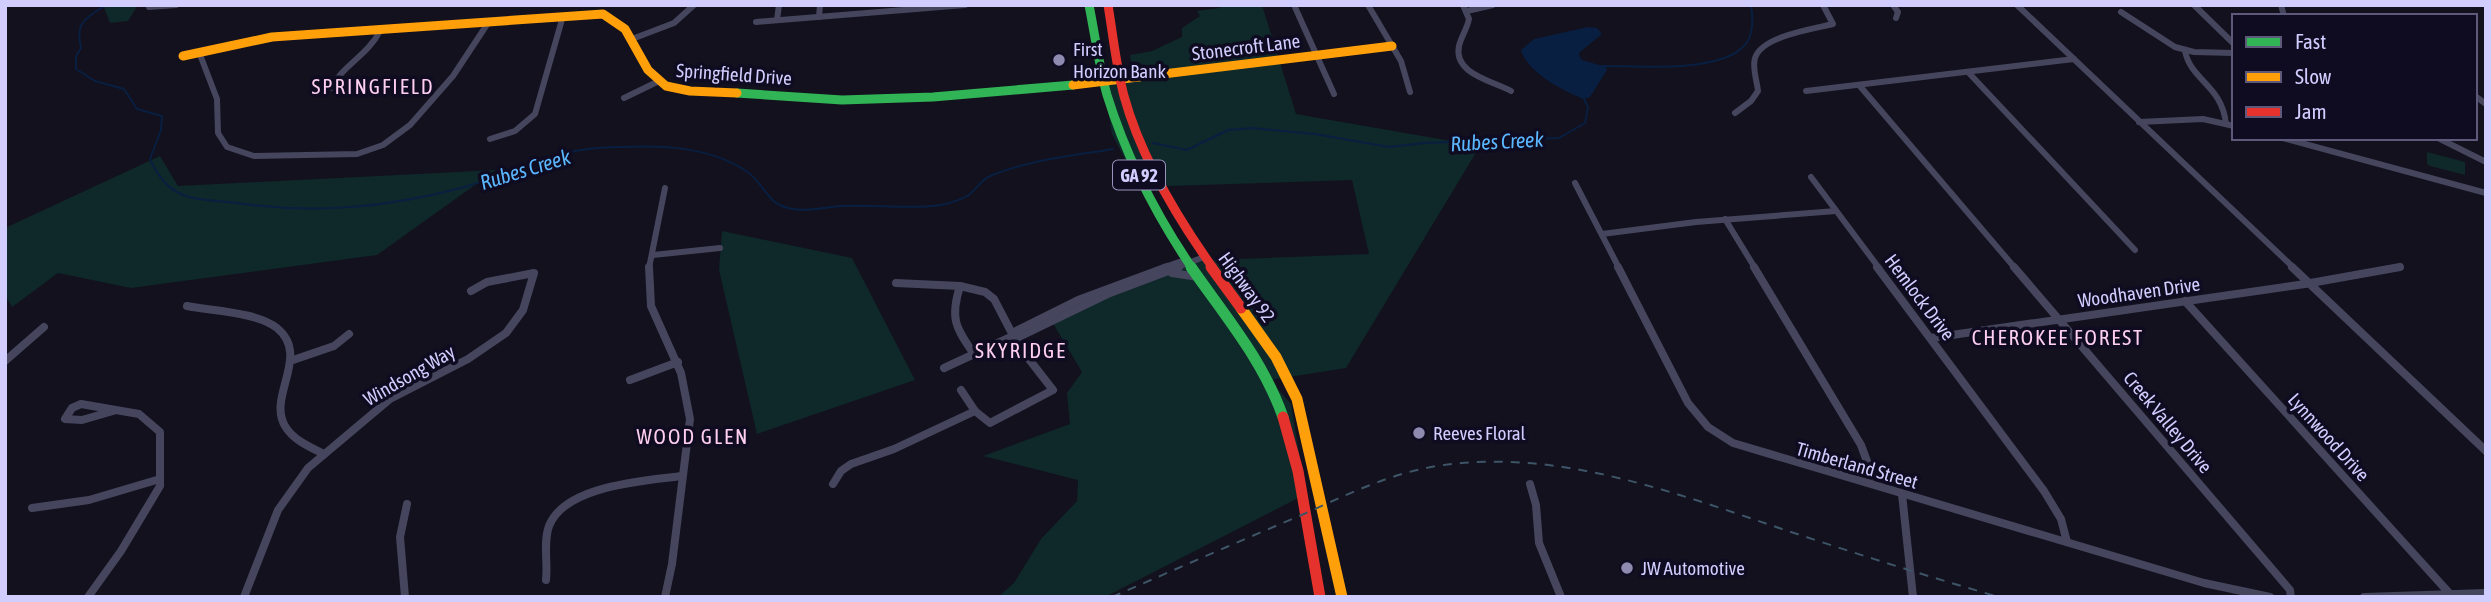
<svg xmlns="http://www.w3.org/2000/svg" width="2491" height="602" viewBox="0 0 2491 602" font-family="'Asap Condensed',sans-serif">
	<rect width="100%" height="100%" fill="#12111d"/>
	<!-- green -->
	<g fill="#0f2829">
		<polygon points="103,5 138,5 128,21 110,23"/>
		<polygon points="1223,5 1262,5 1296,114 1480,146 1346,368 1270,380 1291,404 1306,494 1105,597 998,597 1014,583 1041,539 1077,501 1078,480 983,456 1070,424 1067,393 1082,372 1048,315 1189,261 1369,254 1352,180 1139,187 1112,134 1102,77 1139,73 1131,63 1130,55 1152,51 1182,37 1182,28 1200,16 1197,11 1219,8"/>
		<polygon points="2427,152 2465,162 2465,175 2430,166 2427,164"/>
		<polygon points="160,156 178,186 496,170 377,255 131,288 58,273 12,307 5,295 5,228"/>
		<polygon points="722,231 852,258 915,380 757,434 719,270"/>
	</g>
	<!-- water -->
	<path fill="#091f41" d="M1588,27l9,1 5,6 -22,18 -1,3 3,5 24,7 1,3 -17,27 -6,2c-21,-8 -56,-26 -63,-49l13,-11z"/>
	<g fill="none" stroke-linecap="round" stroke-linejoin="round">
		<!-- stream -->
		<g stroke="#091f41" stroke-width="2">
			<path d="M105,5c-20,15 -30,16 -24,43l-5,8v13l19,12 29,8 13,20 25,7 -1,14 -11,29c20,44 44,39 87,44 77,11 148,5 224,-15 45,-12 90,-37 137,-40 49,-3 106,-5 148,23 21,14 19,34 47,38 15,3 33,-2 48,-3 29,-2 78,4 105,-2 7,-2 19,-6 24,-10 7,-6 11,-14 20,-18 39,-16 81,-20 123,-27"/>
			<path d="M1602,66c35,0 117,7 142,-20 10,-10 9,-28 7,-41"/>
			<polyline points="1153,143 1187,150 1228,130 1252,128 1315,134 1389,147 1424,143 1559,138 1585,123 1588,107 1584,99"/>
		</g>
		<!-- street-far1 -->
		<g stroke="#45455e" stroke-width="6">
			<polyline points="1294,5 1334,94"/>
			<polyline points="1368,5 1401,61 1410,92"/>
			<path d="M1463,5l6,14c-2,10 -8,18 -10,27 -6,28 34,35 52,45"/>
			<polyline points="1893,5 1898,12 1896,18"/>
			<polyline points="2017,5 2294,268"/>
			<polyline points="2194,5 2234,44"/>
			<polyline points="2281,5 2284,16"/>
			<polyline points="149,7 176,5"/>
			<polyline points="1467,11 1493,5"/>
			<polyline points="2121,12 2175,47 2194,52 2234,53"/>
			<polyline points="819,17 820,5"/>
			<polyline points="777,20 779,5"/>
			<polyline points="756,22 965,5"/>
			<polyline points="632,39 674,23 694,5"/>
			<path d="M2185,51c6,30 37,34 41,73"/>
			<polyline points="199,52 217,99 218,133 227,147 254,156 357,154 383,145 410,125 453,76 488,23"/>
			<polyline points="1120,67 1145,76"/>
			<polyline points="1968,72 2135,250"/>
			<polyline points="1859,85 2015,268"/>
			<path d="M331,88c12,-23 37,-33 49,-57"/>
			<polyline points="1806,91 2074,59"/>
			<polyline points="2475,96 2486,104"/>
			<polyline points="624,98 657,82"/>
			<path d="M1735,113l16,-12 7,-10c-1,-10 -6,-23 -3,-33 7,-22 58,-29 78,-34l-10,-19"/>
			<polyline points="2139,122 2203,119 2234,126"/>
			<polyline points="2283,138 2486,193"/>
			<polyline points="2438,138 2486,162"/>
			<polyline points="490,139 515,131 535,114 563,16"/>
			<polyline points="1811,177 1879,268"/>
			<polyline points="1575,183 1619,268"/>
			<polyline points="1725,219 1755,268"/>
			<polyline points="1602,234 1696,222 1836,211"/>
			<polyline points="653,255 720,248"/>
			<polyline points="649,268 665,188"/>
			<polyline points="1162,268 1179,262 1188,262"/>
			<polyline points="1175,268 1204,257"/>
			<polyline points="2393,268 2400,267"/>
		</g>
		<!-- street -->
		<g stroke="#45455e" stroke-width="8">
			<polyline points="649,267 651,306 681,373 690,419 672,564 665,597"/>
			<polyline points="1618,267 1688,403 1708,427 1733,443 2204,583 2270,597"/>
			<polyline points="1754,267 1861,445 1868,464 1869,483"/>
			<polyline points="1877,267 2044,491 2061,519 2067,542"/>
			<polyline points="2014,267 2290,590 2291,597"/>
			<polyline points="2292,267 2486,451"/>
			<polyline points="1172,273 1198,277"/>
			<polyline points="896,283 960,286 985,292 994,299 1018,345 1053,390 990,423 975,411 961,390"/>
			<path d="M960,286c-10,32 -5,41 14,68"/>
			<polyline points="2185,301 2450,594"/>
			<path d="M187,306c25,5 70,6 90,22 34,28 -10,68 8,98 8,14 25,21 39,28"/>
			<polyline points="1013,336 1019,337 1110,293 1179,267"/>
			<polyline points="1931,338 2305,284 2400,267"/>
			<polyline points="293,360 334,346 349,334"/>
			<polyline points="5,361 44,327"/>
			<polyline points="944,368 1013,336 1016,331 1078,300 1167,267"/>
			<polyline points="630,380 678,362"/>
			<polyline points="833,484 841,471 851,464 894,449 975,411"/>
			<polyline points="1530,484 1536,505 1539,543 1561,597"/>
			<polyline points="1902,494 1913,597"/>
			<polyline points="32,508 89,500 160,479"/>
			<path d="M546,580c2,-17 -3,-38 3,-54 16,-41 96,-45 133,-50"/>
			<polyline points="88,597 121,551 160,486 160,432 139,414 81,404 72,408 65,419 82,420 113,411"/>
			<polyline points="244,597 278,510 308,468 390,399 468,359 506,333 523,310 534,273 487,282 471,291"/>
			<polyline points="405,597 400,537 407,504"/>
			<polyline points="2364,597 2486,593"/>
		</g>
		<!-- fast-far1 -->
		<g stroke="#30b455" stroke-width="9">
			<path d="M1089,5c6,30 10,61 18,90 19,61 49,120 85,173"/>
			<polyline points="737,93 842,100 933,97 1073,85"/>
		</g>
		<!-- fast -->
		<path stroke="#30b455" stroke-width="11" d="M1191,267c34,49 72,93 92,150"/>
		<!-- slow-far1 -->
		<g stroke="#ff9f0a" stroke-width="9">
			<polyline points="183,56 272,37 603,14 625,29 648,70 666,86 690,91 737,93"/>
			<polyline points="1073,85 1392,46"/>
		</g>
		<!-- slow -->
		<polyline stroke="#ff9f0a" stroke-width="11" points="1241,308 1276,357 1297,399 1342,597"/>
		<!-- jam-far1 -->
		<path stroke="#e5322d" stroke-width="9" d="M1108,5c5,30 8,61 16,91 17,62 52,120 89,172"/>
		<!-- jam -->
		<g stroke="#e5322d" stroke-width="11">
			<polyline points="1211,267 1241,308"/>
			<polyline points="1283,417 1298,471 1320,597"/>
		</g>
		<!-- rail -->
		<path stroke="#3e5567" stroke-width="2" stroke-dasharray="9 8" stroke-linecap="butt" d="M1112,597c62,-27 123,-54 185,-80 43,-19 86,-41 134,-50 120,-21 239,24 351,62 72,24 144,47 217,68"/>
	</g>
	<!-- markers -->
	<g fill="#8f8bb0" stroke="#0f0c22" stroke-width="2.5">
		<circle cx="1059" cy="60" r="7"/>
		<circle cx="1419" cy="433" r="7"/>
		<circle cx="1627" cy="568" r="7"/>
	</g>
	<g text-anchor="middle" dominant-baseline="central" stroke-width="7" stroke-linejoin="round" paint-order="stroke">
		<!-- shield labels -->
		<rect fill="#0f0c22" stroke="#9893bd" stroke-width="2" x="1113" y="160.5" width="52" height="29" rx="5"/>
		<g font-size="18" font-weight="bold" fill="#d2cdff">
			<text x="1139" y="175">GA 92</text>
		</g>
		<!-- street labels -->
		<g font-size="19" fill="#d2cdff" stroke="#0f0c22">
			<text transform="translate(1246 47) rotate(-7)">Stonecroft Lane</text>
			<text transform="translate(734 74) rotate(4)">Springfield Drive</text>
			<text transform="translate(1247 287) rotate(54)">Highway 92</text>
			<text transform="translate(2139 292) rotate(-8)">Woodhaven Drive</text>
			<text transform="translate(1920 297) rotate(53)">Hemlock Drive</text>
			<text transform="translate(409 375) rotate(-30)">Windsong Way</text>
			<text transform="translate(2168 422) rotate(50)">Creek Valley Drive</text>
			<text transform="translate(2329 437) rotate(48)">Lynnwood Drive</text>
			<text transform="translate(1857 465) rotate(16)">Timberland Street</text>
		</g>
		<!-- poi labels -->
		<g font-size="19" fill="#d2cdff" stroke="#0f0c22" text-anchor="start">
			<text x="1073" y="49">First<tspan x="1073" dy="22">Horizon Bank</tspan></text>
			<text x="1433" y="433">Reeves Floral</text>
			<text x="1641" y="568">JW Automotive</text>
		</g>
		<!-- neighbourhood labels -->
		<g font-size="21" letter-spacing="2" fill="#ffcfef" stroke="#0f0c22">
			<text x="373" y="86">SPRINGFIELD</text>
			<text x="2058" y="337">CHEROKEE FOREST</text>
			<text x="1021" y="350">SKYRIDGE</text>
			<text x="693" y="436">WOOD GLEN</text>
		</g>
		<!-- water labels -->
		<g font-size="21" font-style="italic" fill="#5bb7ff" stroke="#0f0c22">
			<text transform="translate(1497 141) rotate(-3)">Rubes Creek</text>
			<text transform="translate(525 169) rotate(-17)">Rubes Creek</text>
		</g>
	</g>
	<!-- border -->
	<rect width="2491" height="602" fill="none" stroke="#d2cdff" stroke-width="14"/>
	<!-- legend -->
	<rect x="2232" y="14" width="245" height="126" fill="#0f0c22" stroke="#5d597a" stroke-width="2"/>
	<rect x="2246" y="37" width="35" height="10" fill="#30b455" stroke="#5d597a" stroke-width="2"/>
	<text x="2295" y="49" font-size="21" fill="#d2cdff">Fast</text>
	<rect x="2246" y="72" width="35" height="10" fill="#ff9f0a" stroke="#5d597a" stroke-width="2"/>
	<text x="2295" y="84" font-size="21" fill="#d2cdff">Slow</text>
	<rect x="2246" y="107" width="35" height="10" fill="#e5322d" stroke="#5d597a" stroke-width="2"/>
	<text x="2295" y="119" font-size="21" fill="#d2cdff">Jam</text>
</svg>
